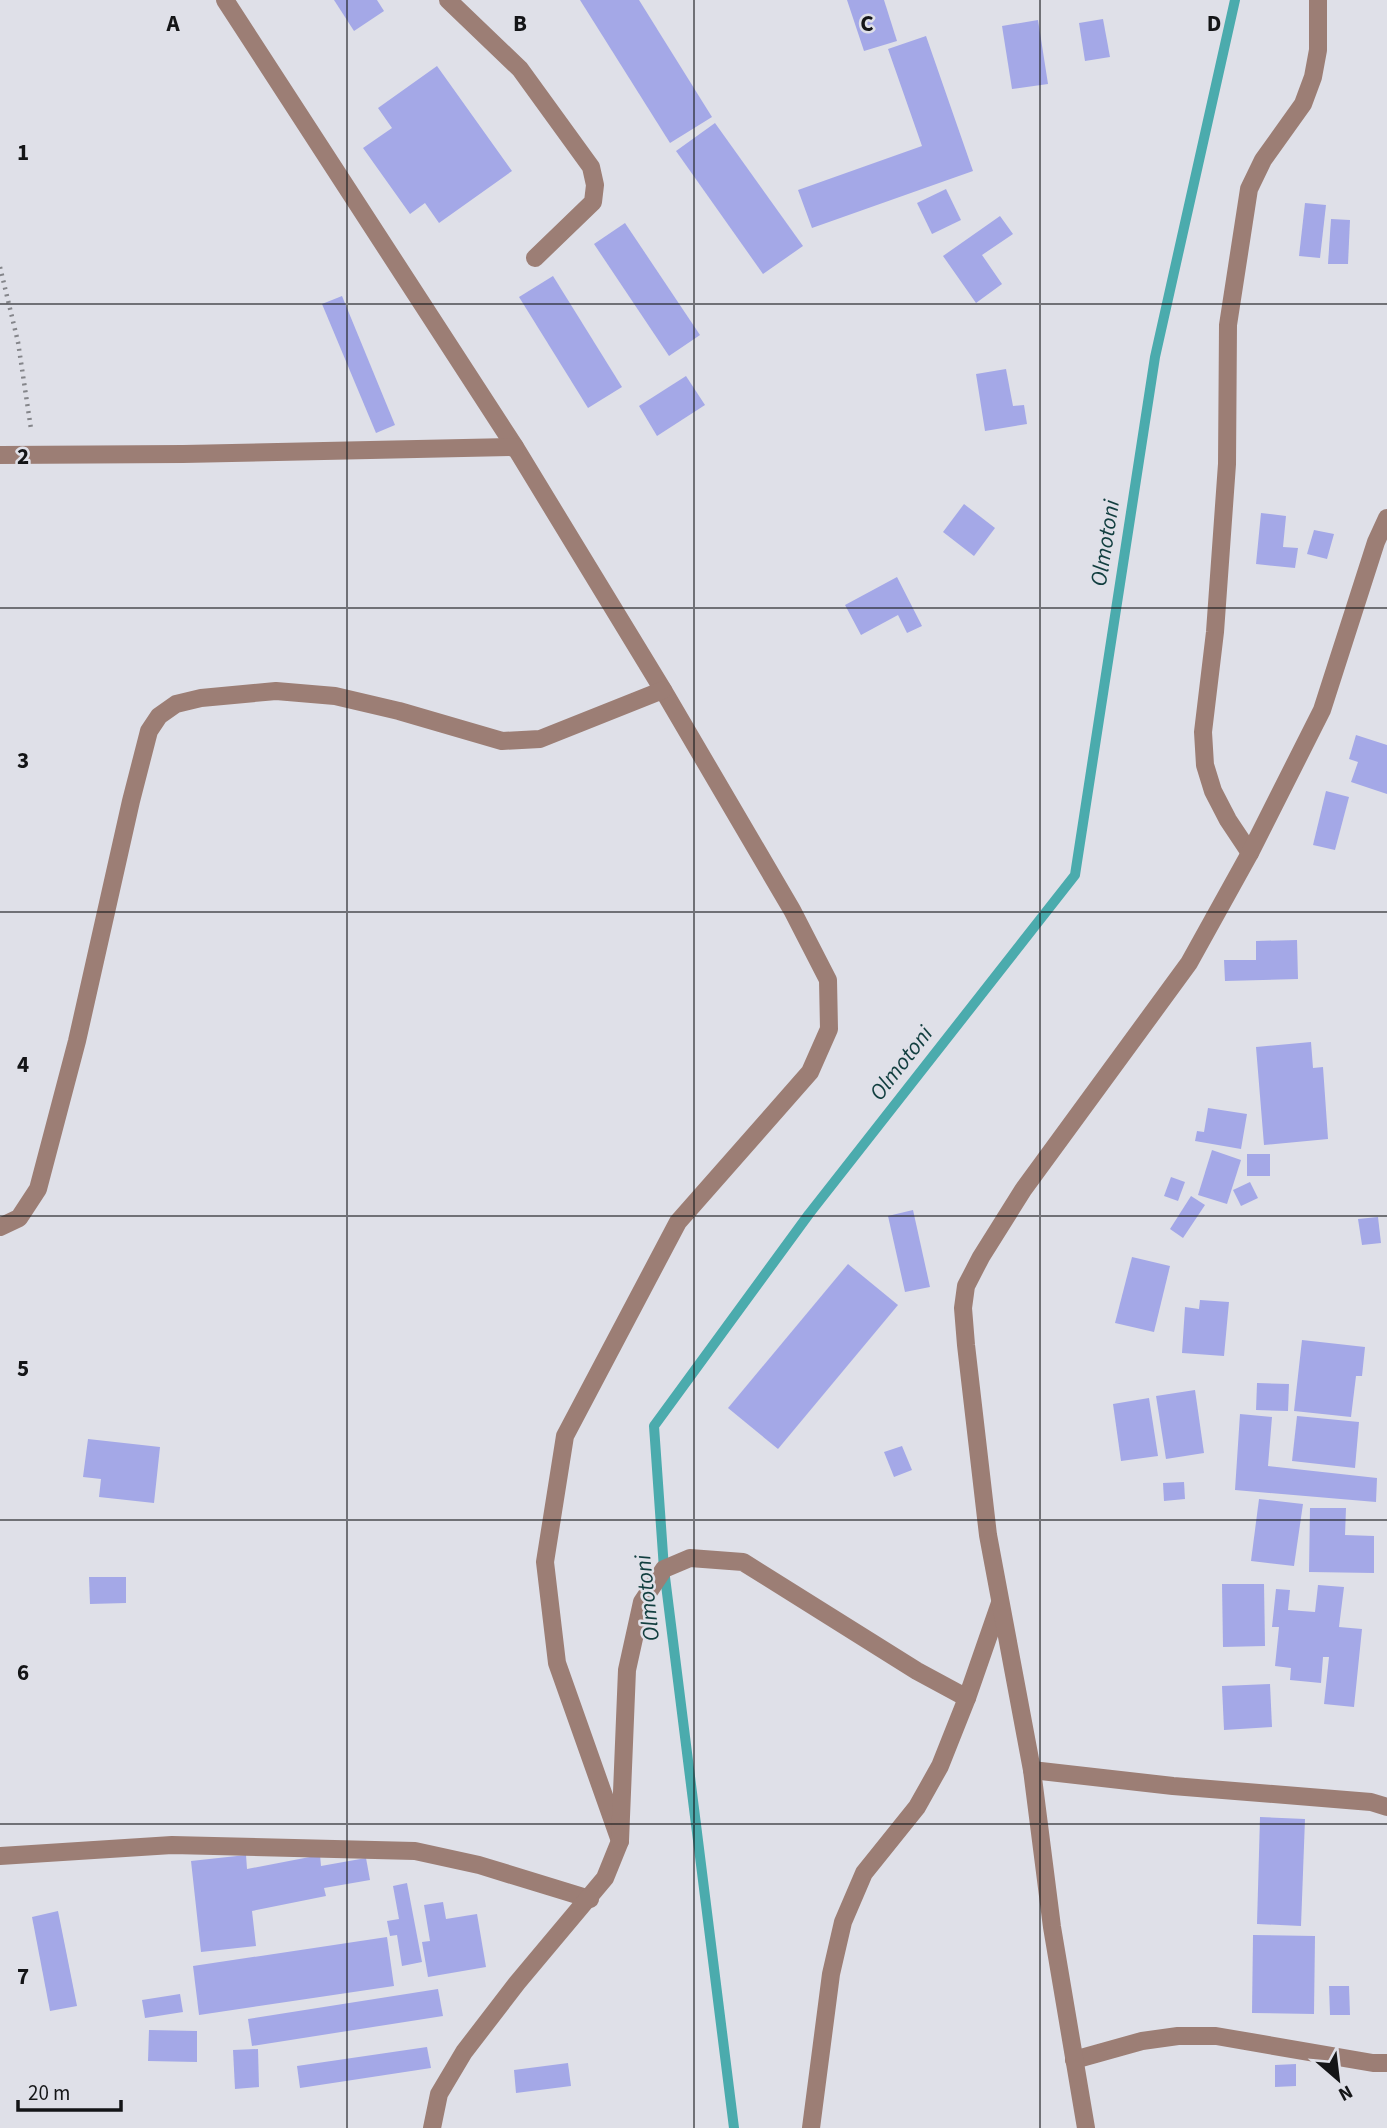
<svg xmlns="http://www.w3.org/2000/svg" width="1387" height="2128" viewBox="0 0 1387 2128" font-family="'Source Sans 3',sans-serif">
	<rect width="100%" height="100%" fill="#dfe0e8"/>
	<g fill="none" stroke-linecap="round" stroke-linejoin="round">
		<!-- stream -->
		<polyline stroke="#4babad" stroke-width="10" points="734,2128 664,1569 654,1426 809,1214 1075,875 1155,357 1235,0"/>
	</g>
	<!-- building -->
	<g fill="#a4a8e7">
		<polygon points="334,0 377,0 384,11 354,31"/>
		<polygon points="580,0 639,0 712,117 670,143"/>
		<polygon points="847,0 884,0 897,41 864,51"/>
		<polygon points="1103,19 1110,57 1085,61 1079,23"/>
		<polygon points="1038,20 1048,84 1012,89 1002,26"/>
		<polygon points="926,36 973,171 812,228 798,190 922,146 888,49"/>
		<polygon points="437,66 512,171 439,223 425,203 410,214 363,148 392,128 378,108"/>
		<polygon points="715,123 803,246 763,274 676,151"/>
		<polygon points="946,189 961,220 932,234 917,203"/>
		<polygon points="1305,203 1326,205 1320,258 1299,256"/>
		<polygon points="1000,216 1013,234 982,255 1002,284 976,303 943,256"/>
		<polygon points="1331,219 1350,220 1348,264 1328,264"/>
		<polygon points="625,223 700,335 669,356 594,244"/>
		<polygon points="553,276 622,387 588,408 519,297"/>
		<polygon points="342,296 395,425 376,433 322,304"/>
		<polygon points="1006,369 1013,406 1024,405 1027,424 985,431 976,374"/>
		<polygon points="686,376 705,405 657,436 639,406"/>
		<polygon points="964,504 995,528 974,556 943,532"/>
		<polygon points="1261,513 1286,516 1283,547 1298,548 1295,568 1256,564"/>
		<polygon points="1314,530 1334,534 1327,559 1307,554"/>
		<polygon points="897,577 922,626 907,633 898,615 861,635 845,605"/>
		<polygon points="1356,735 1387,745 1387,794 1351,782 1358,762 1349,759"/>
		<polygon points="1326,791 1349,797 1335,850 1313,845"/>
		<polygon points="1297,940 1298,979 1225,981 1224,960 1256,960 1256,941"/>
		<polygon points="1311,1042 1313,1068 1323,1067 1328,1139 1264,1145 1256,1047"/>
		<polygon points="1208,1108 1247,1114 1241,1149 1195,1141 1197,1131 1204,1132"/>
		<polygon points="1212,1150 1241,1160 1227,1204 1198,1195"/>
		<rect x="1247" y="1154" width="23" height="22"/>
		<polygon points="1171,1177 1185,1182 1178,1201 1164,1196"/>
		<polygon points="1250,1182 1258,1198 1241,1206 1233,1190"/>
		<polygon points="1191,1196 1205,1205 1183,1238 1170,1229"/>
		<polygon points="913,1210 930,1287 905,1292 888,1216"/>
		<polygon points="1378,1217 1381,1243 1362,1245 1358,1219"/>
		<polygon points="1132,1257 1170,1266 1154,1332 1115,1323"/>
		<polygon points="848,1264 898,1305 778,1449 728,1408"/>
		<polygon points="1200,1300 1229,1302 1224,1356 1182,1353 1185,1307 1199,1309"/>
		<polygon points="1302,1340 1365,1347 1362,1376 1356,1376 1351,1417 1294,1411"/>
		<polygon points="1257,1383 1289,1384 1288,1411 1256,1410"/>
		<polygon points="1195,1390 1204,1453 1166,1459 1156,1396"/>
		<polygon points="1149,1398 1158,1456 1121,1461 1113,1404"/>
		<polygon points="1240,1414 1272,1417 1268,1466 1377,1478 1376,1502 1235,1490"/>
		<polygon points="1297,1416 1359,1422 1355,1468 1292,1461"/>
		<polygon points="88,1439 160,1447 154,1503 99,1497 101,1479 83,1477"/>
		<polygon points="902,1446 912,1470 894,1477 884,1452"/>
		<polygon points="1184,1482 1185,1499 1164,1501 1163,1483"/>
		<polygon points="1259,1499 1303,1504 1294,1566 1251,1561"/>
		<polygon points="1310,1508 1346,1508 1345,1535 1374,1536 1374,1573 1309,1572"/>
		<polygon points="89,1577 126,1577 126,1603 90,1604"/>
		<polygon points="1222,1584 1264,1584 1265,1646 1223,1647"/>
		<polygon points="1318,1585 1344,1587 1339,1627 1362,1629 1354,1707 1324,1704 1329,1657 1323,1657 1321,1683 1290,1680 1291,1668 1275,1666 1279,1627 1272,1627 1276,1589 1290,1590 1288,1610 1315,1612"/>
		<polygon points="1270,1684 1272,1727 1224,1730 1222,1686"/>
		<polygon points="1260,1817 1305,1819 1301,1926 1257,1924"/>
		<polygon points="246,1855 247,1869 320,1855 321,1866 366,1858 370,1880 324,1888 326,1896 252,1911 256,1946 201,1952 191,1861"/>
		<polygon points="407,1883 422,1962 402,1966 397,1935 390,1936 387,1921 399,1919 393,1886"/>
		<polygon points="443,1902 446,1919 477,1914 486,1967 428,1977 422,1942 430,1941 424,1905"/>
		<polygon points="58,1911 77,2006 50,2011 32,1917"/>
		<polygon points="1253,1935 1315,1936 1314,2014 1252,2013"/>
		<polygon points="387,1937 394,1986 199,2015 193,1966"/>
		<polygon points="1329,1986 1349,1986 1350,2015 1330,2015"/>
		<polygon points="438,1989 443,2016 252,2046 248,2019"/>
		<polygon points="180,1994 183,2012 145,2018 142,2000"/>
		<polygon points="149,2030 197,2031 197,2062 148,2061"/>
		<polygon points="427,2047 431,2068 300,2088 297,2066"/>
		<polygon points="258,2049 259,2087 235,2089 233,2050"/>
		<polygon points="568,2063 571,2086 516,2093 514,2070"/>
		<polygon points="1296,2064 1296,2086 1275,2087 1275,2065"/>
	</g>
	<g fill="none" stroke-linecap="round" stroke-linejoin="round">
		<!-- path -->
		<polyline stroke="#84858a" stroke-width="4.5" stroke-dasharray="2 5" stroke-linecap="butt" points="0,267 18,342 31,429"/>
		<!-- lane -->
		<polyline stroke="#9c7e75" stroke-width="18" points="448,0 520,69 591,167 595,185 593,202 535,258"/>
		<!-- street -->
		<g stroke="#9c7e75" stroke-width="18">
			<polyline points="225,0 515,447 663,690 792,910 828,980 829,1029 810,1072 678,1222 565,1436 545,1562 557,1663 620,1841"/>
			<polyline points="0,455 183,454 515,447"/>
			<polyline points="1250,853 1228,820 1213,791 1205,765 1203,732 1215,632 1227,464 1228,325 1249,189 1263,160 1303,104 1313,77 1318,50 1318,0"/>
			<polyline points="0,1227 19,1218 38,1189 77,1041 131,801 149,731 159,716 176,704 201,698 276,691 335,696 399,711 502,741 540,739 663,690"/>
			<polyline points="1032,1770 1173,1786 1371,1802 1387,1807"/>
			<polyline points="0,1856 172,1845 415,1851 479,1865 590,1899"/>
			<polyline points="1074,2060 1142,2041 1178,2036 1216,2036 1373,2063 1387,2063"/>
			<polyline points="432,2128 439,2094 464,2052 517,1983 605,1878 620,1841 627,1670 642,1602 664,1569 690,1558 743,1562 917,1671 967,1698"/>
			<polyline points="811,2128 831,1974 843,1922 864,1873 917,1807 940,1766 967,1698 1000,1603"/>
			<polyline points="1086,2128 1052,1927 1032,1770 988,1535 966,1345 963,1308 966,1286 981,1257 1023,1190 1189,963 1250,853 1322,710 1376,542 1387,518"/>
		</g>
	</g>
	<!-- grid -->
	<path fill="none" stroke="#141517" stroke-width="2" stroke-opacity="0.55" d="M347,0v2128M694,0v2128M1040,0v2128M0,304h1387M0,608h1387M0,912h1387M0,1216h1387M0,1520h1387M0,1824h1387"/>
	<g text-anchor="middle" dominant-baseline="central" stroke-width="5" stroke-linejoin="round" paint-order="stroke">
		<!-- water labels -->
		<g font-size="23" font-style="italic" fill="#113e3f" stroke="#dfe0e8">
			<text transform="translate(1105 543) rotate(-81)">Olmotoni</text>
			<text transform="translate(901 1063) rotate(-52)">Olmotoni</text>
			<text transform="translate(647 1598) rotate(-96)">Olmotoni</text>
		</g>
	</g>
	<g font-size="23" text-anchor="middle" font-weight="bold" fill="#141517" stroke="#dfe0e8" stroke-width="5" stroke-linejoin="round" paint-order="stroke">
		<text x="173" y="31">A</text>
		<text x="520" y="31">B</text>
		<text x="867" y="31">C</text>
		<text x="1214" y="31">D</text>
		<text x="23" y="160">1</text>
		<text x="23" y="464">2</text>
		<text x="23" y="768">3</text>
		<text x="23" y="1072">4</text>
		<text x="23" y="1376">5</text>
		<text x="23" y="1680">6</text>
		<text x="23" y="1984">7</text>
	</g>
	<!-- north arrow -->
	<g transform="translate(1338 2079) rotate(152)" stroke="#dfe0e8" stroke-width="5" paint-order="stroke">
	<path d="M0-5L12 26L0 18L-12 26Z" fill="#141517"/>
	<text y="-10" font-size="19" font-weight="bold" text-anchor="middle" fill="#141517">N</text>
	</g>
	<!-- scale -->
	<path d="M18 2100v10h103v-10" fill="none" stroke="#141517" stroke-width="3.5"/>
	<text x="28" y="2100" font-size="21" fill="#141517" stroke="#dfe0e8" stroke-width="5" paint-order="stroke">20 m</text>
</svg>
